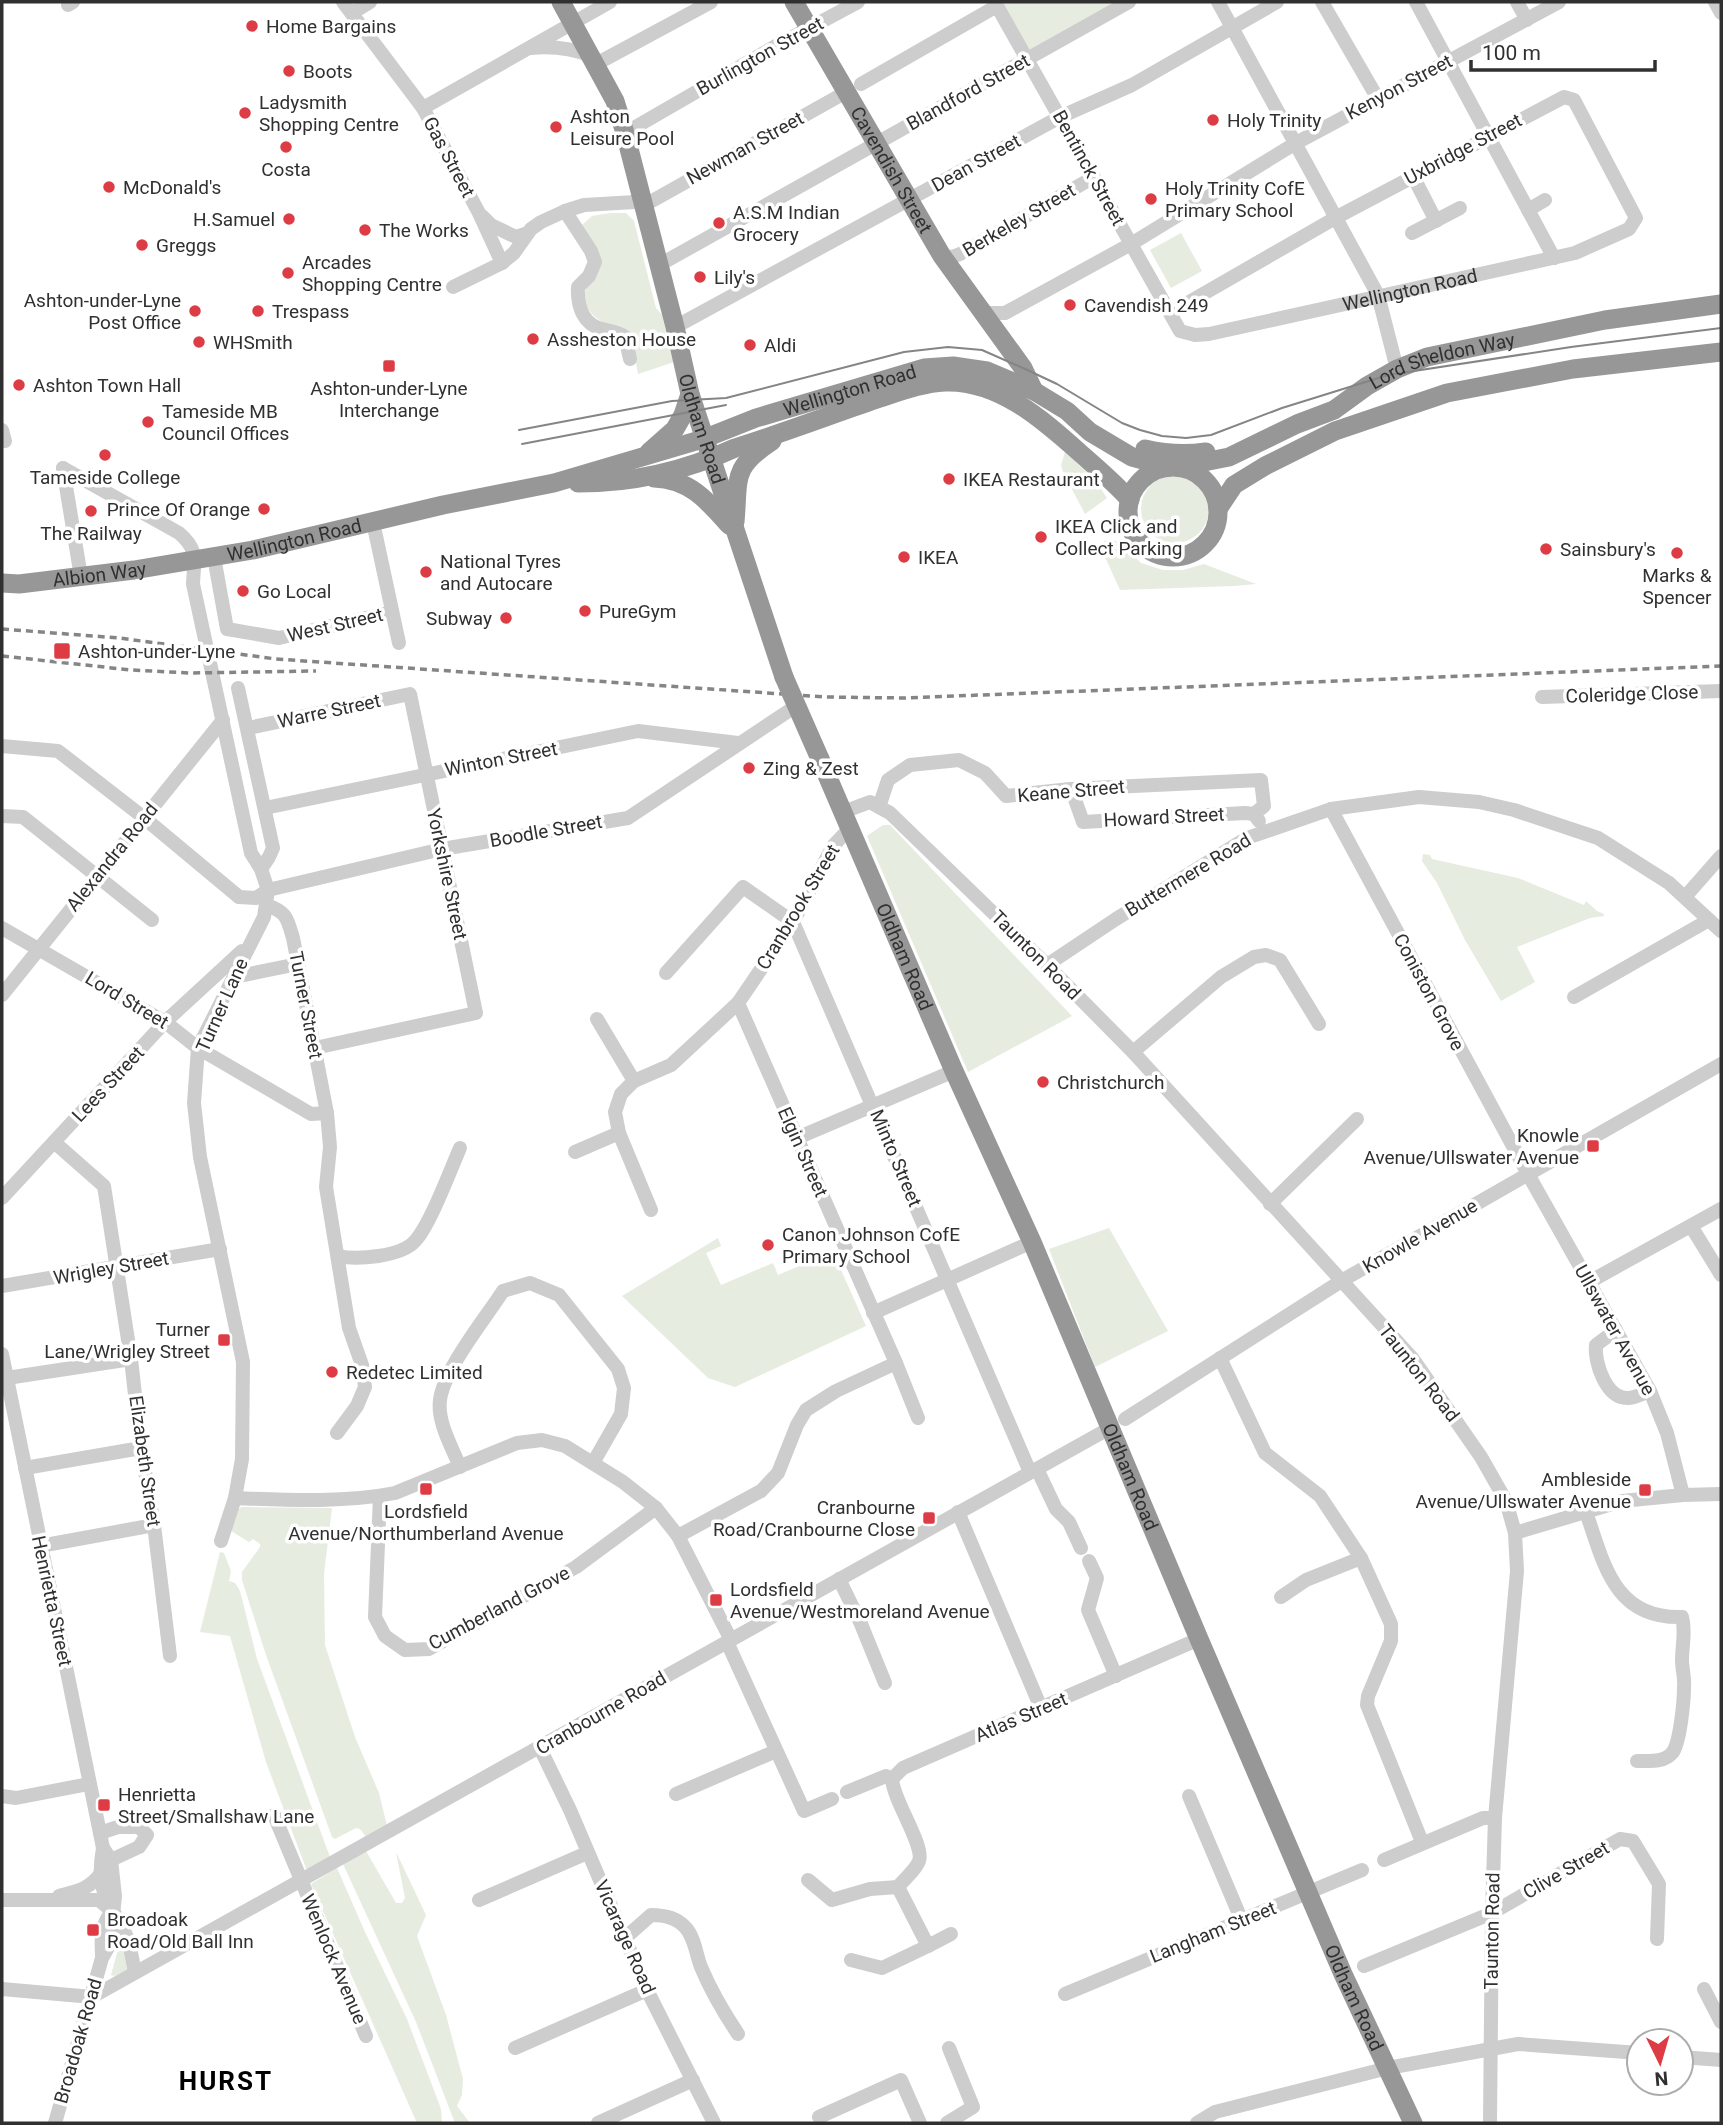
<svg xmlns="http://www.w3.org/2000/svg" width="1723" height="2125" viewBox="0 0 1723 2125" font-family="Roboto,sans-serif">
	<rect width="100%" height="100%" fill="#fff"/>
	<!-- green -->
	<g fill="#e6ecdf">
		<polygon points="1000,2 1120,2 1029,53"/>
		<path d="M611,213h15l8,8 22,87 6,7 12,47 -36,12 -7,-38c-27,-12 -68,-29 -34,-62l-15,-49 10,-9z"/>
		<polygon points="1181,233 1202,271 1171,288 1150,250"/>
		<polygon points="1065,452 1095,480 1107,498 1085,514 1063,472 1061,465"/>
		<circle cx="1175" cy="509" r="34"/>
		<polygon points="1112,540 1120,542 1141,563 1163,570 1183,570 1204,564 1256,584 1234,586 1120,590 1100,546 1104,541"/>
		<polygon points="883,825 890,825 1072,1016 968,1072 867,836"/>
		<polygon points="1423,854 1430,855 1432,859 1518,878 1584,905 1586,901 1597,911 1604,914 1604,916 1590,918 1517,947 1535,982 1501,1001 1465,940 1437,883 1422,861"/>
		<polygon points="1109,1228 1168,1331 1095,1367 1049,1249"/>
		<polygon points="718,1238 721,1246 706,1253 721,1285 773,1263 778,1275 833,1252 866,1326 735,1387 708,1378 622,1296"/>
		<polygon points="242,1507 332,1508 324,1574 325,1645 355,1737 379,1793 387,1826 366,1837 360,1829 356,1828 335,1839 332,1837 266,1655 242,1580 242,1572 260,1547 260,1544 253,1539 249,1542 231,1531 237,1510"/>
		<polygon points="220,1552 224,1553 231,1571 229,1581 235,1583 240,1591 257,1659 330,1857 307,1871 266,1762 230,1636 200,1632"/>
		<polygon points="366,1851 396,1903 402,1903 405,1898 396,1852 426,1915 417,1936 446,2015 463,2079 462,2095 457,2106 470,2123 455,2123 416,2022 343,1864"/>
		<polygon points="337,1868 365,1932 407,2019 441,2109 442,2123 417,2123 311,1884"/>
		<polygon points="122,1941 127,1970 115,1976 111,1975 120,1942"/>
	</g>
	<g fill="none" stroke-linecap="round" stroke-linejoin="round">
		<!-- minor -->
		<g stroke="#cdcdcd" stroke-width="14">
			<polyline points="343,2 423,108 479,213 502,263"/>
			<polyline points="1218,2 1378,295 1397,369"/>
			<polyline points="1322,2 1378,99"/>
			<polyline points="1416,2 1554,258"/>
			<polyline points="1517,2 1527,20"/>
			<polyline points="1715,2 1721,13"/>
			<polyline points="68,5 73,2"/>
			<polyline points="352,13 370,2"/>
			<path d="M531,48c22,-2 40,0 60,8"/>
			<polyline points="596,64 711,2"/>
			<path id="s1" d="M861,84l136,-78 183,325 15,4 14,-1 366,-81 54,-24 7,-11 -62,-118 -10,-3 -227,120 -153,88"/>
			<polyline points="423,108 610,2"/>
			<polyline points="625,133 774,47 858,2"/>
			<polyline points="1413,176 1436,221"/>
			<polyline points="1528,210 1545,200"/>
			<path d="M565,211l26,40 4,11 -6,14 -11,11c-1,19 5,37 24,42 9,3 15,2 23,8l5,22"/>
			<polyline points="482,216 491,225 516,237 528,233"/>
			<polyline points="1412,233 1460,208"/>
			<polyline points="942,256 952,257 960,254 1094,177"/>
			<polyline points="659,265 1129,2"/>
			<polyline points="453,287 502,263 514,253 531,229 541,222 565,211 584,205 652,201 848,91"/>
			<polyline points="984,313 1005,313 1131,244 1296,143 1559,2"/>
			<polyline points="675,327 1060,117 1132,85 1277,2"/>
			<polyline points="2,430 5,441"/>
			<path d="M63,468l116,65c20,17 15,27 14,51l58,269 10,16 7,21 -4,27 -66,131 -4,55 6,54 43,205 -1,97 -7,39 -14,43"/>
			<polyline points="63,468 81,577"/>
			<polyline points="373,522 399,643"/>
			<polyline points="214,557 227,629 279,638 392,612"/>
			<polyline points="238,688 273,848 269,857 261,869"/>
			<polyline points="1542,697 1721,691"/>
			<polyline points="248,728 410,694 476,1013 315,1048"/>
			<polyline points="2,746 58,751 143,817 239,897 256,898 268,890 442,849 628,818 796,706"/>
			<polyline points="1073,794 1083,822 1245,813 1254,814 1259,821"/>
			<polyline points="879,807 888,780 910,765 959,760 985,773 1006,796 1070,789 1261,780 1264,806 1254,814"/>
			<polyline points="265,808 638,731 738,743"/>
			<polyline points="1331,809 1528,1174 1650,1391 1667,1433 1683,1495"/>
			<polyline points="843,812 870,802 890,813 1047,965 1133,1052 1413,1359 1481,1457 1506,1501 1515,1533 1517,1571 1495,1818 1492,1913 1490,2123"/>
			<polyline points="2,816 23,817 152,920"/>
			<polyline points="1685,897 1721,856"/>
			<path d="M2,928l163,94 33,26 113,66 16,-1 -34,-175c-6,-20 -6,-26 -27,-33"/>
			<polyline points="1047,965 1116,919 1247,838 1331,809 1419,797 1479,802 1514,810 1598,838 1669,883 1721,931"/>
			<polyline points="666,973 743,887 793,922 1030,1472"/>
			<polyline points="234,977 298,964"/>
			<polyline points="2,995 223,720"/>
			<polyline points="1574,997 1709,920"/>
			<polyline points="738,1003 896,1363 918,1418"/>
			<polyline points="597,1019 634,1081"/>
			<polyline points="1133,1052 1221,977 1254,957 1266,955 1280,960 1319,1024"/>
			<polyline points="327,1113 330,1147 326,1187 349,1328 362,1365 365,1387 357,1406 337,1433"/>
			<polyline points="797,1138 954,1071"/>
			<polyline points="54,1142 104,1186 131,1359 141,1448 154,1525 170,1656"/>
			<polyline points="575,1152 619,1133"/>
			<polyline points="2,1198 165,1022 242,951"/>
			<polyline points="1270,1204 1357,1119"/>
			<polyline points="651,1210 619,1133 615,1112 621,1094 634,1081 671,1065 738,1003 793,922 833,846 849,829"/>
			<polyline points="1691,1226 1721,1275"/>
			<path d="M338,1256c19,4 63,1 77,-15 15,-16 35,-70 45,-93"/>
			<polyline points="1589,1282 1721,1209"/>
			<polyline points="2,1286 220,1249"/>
			<polyline points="873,1313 1032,1242"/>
			<path d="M1616,1330l-20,15c-2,17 10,54 32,53 7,0 15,-5 22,-7"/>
			<polyline points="2,1354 100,1833 103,1848 111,1860 115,1896 110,1944 102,1958 55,2123"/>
			<polyline points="1220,1358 1265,1453 1320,1496 1361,1558 1391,1624 1391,1641 1368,1696 1367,1705 1422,1842"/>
			<polyline points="7,1378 131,1359"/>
			<polyline points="1125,1419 1343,1280 1721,1064"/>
			<path d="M460,1467c-8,-20 -23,-45 -20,-67 4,-31 45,-81 63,-109l27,-8 29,12 59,74 6,19 -3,26 -28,49"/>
			<polyline points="25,1468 141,1448"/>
			<polyline points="1037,1469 1056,1509 1069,1522 1081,1548"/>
			<polyline points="380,1496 375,1617 385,1636 405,1650 429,1649 576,1567 656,1508"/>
			<path d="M235,1498c53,2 108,5 160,-5l122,-50 25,-3 23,6 58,36 33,26 22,28 53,104"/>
			<polyline points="958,1512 1041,1708"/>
			<path d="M1586,1512c18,52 28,107 96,105 4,15 0,28 0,43 0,9 3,18 2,27 0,15 -4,54 -11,65 -9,11 -23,9 -36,9"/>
			<polyline points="1515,1533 1622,1501 1683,1495 1721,1494"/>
			<polyline points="678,1536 761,1491 778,1473 797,1425 806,1410 836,1391 896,1363"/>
			<polyline points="40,1546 154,1525"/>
			<polyline points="1089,1561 1097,1578 1088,1610 1116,1676"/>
			<polyline points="839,1579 861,1624 885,1683"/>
			<polyline points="1281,1597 1306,1580 1361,1558"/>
			<polyline points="727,1642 804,1811 832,1799"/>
			<polyline points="540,1748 570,1810 647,1990 714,2123"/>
			<polyline points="847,1792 886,1776 892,1779 903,1768 1199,1639"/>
			<polyline points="676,1794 776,1751"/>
			<polyline points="2,1796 16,1798 89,1784"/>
			<polyline points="1189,1796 1242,1921"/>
			<polyline points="274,1815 366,2036"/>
			<polyline points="100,1833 118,1827 139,1827 147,1835 139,1847 111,1860"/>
			<path d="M103,1848c-8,46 6,51 23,87 5,11 6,26 9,37"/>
			<polyline points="1384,1860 1483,1818 1495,1818"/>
			<polyline points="808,1880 832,1900 870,1889 898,1887"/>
			<path d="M59,1896c18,-5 31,-7 42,-23"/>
			<polyline points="2,1900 99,1900 111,1910"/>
			<polyline points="479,1900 587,1853"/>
			<path d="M625,1938l26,-23c13,0 25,2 34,12 10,10 11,28 16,40 10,24 23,46 37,67"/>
			<polyline points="928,1946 951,1934"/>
			<path d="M102,1955c-1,-18 -1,-30 10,-44"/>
			<path d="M851,1960l31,8 46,-22 -30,-59c6,-8 18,-17 21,-26 6,-15 -26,-61 -27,-82"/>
			<polyline points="1364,1966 1492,1913 1620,1839 1633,1841 1659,1884 1657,1939"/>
			<polyline points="2,1989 92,1997"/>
			<polyline points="1704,1989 1721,2022"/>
			<polyline points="1065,1994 1362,1870"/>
			<polyline points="92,1997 1110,1428"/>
			<polyline points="515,2048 647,1990"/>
			<polyline points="1681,2057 1721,2060"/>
			<polyline points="819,2117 901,2080 920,2123"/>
			<polyline points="598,2123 693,2080"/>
			<polyline points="947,2123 973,2107 949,2048"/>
			<polyline points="1197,2123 1215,2112 1388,2068 1518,2044 1639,2053"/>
		</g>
		<!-- highway -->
		<g stroke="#979797" stroke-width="19">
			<path id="s2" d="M561,2l54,99 10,32 50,194 15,67 94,283"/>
			<path id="s3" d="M794,2l148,254 81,112 11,23"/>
			<path d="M1145,449c21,5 40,6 61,3"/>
			<polyline points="649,452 675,429 683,415 690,394"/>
			<path id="s4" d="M1179,467l50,-10 68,-33 37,-14 33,-24 30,-17 30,-12 178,-37 116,-16"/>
			<circle cx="1173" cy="512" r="45"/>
			<path d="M654,478c35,1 53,22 75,47"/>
			<path d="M578,483c55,0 107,-12 157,-35 48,-15 95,-33 142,-49 22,-7 45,-16 68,-17 53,-2 97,37 134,70 18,16 35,30 51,48"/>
			<polyline points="1218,509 1234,485 1265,466 1335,431 1447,393 1573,369 1721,352"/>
			<path d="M735,522c4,-44 -4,-54 37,-81"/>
			<path id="s5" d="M2,583l17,1 115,-14 119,-20 190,-45 111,-22 149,-44 53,-21 168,-50 29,-2 34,5 47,20 33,20 23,21 42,25 37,10"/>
			<path id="s6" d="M820,759l134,312 78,171 167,397 144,335 70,149"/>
		</g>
		<!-- tram -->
		<g stroke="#858585" stroke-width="2">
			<polyline points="519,430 672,401 726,398 904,352 948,347 982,350 1023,368 1057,384 1122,423 1140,430 1162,436 1186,438 1211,435 1282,408 1388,375 1571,347 1721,328"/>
			<polyline points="522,444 726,405"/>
		</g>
		<!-- rail -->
		<g stroke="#858585" stroke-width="3.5" stroke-dasharray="7 5" stroke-linecap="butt">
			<polyline points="2,629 119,638 276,659 826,697 904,698 1721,666"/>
			<polyline points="2,656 131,670 190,673 316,671"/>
		</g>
		<!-- highway-bridge -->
		<polyline stroke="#979797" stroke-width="19" points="784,677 820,759"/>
	</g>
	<!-- markers -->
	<g fill="#dd3c45" stroke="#fff" stroke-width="2.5">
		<circle cx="252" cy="26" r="7"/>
		<circle cx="289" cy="71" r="7"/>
		<circle cx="245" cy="113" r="7"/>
		<circle cx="1213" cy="120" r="7"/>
		<circle cx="556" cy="127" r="7"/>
		<circle cx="286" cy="147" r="7"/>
		<circle cx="109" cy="187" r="7"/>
		<circle cx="1151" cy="199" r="7"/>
		<circle cx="289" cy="219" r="7"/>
		<circle cx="719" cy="223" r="7"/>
		<circle cx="365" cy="230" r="7"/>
		<circle cx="142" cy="245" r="7"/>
		<circle cx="288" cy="273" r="7"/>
		<circle cx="700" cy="277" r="7"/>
		<circle cx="1070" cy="305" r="7"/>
		<circle cx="195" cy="311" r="7"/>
		<circle cx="258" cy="311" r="7"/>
		<circle cx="533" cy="339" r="7"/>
		<circle cx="199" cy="342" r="7"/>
		<circle cx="750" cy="345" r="7"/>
		<rect x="382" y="359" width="14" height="14" rx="3.5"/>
		<circle cx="19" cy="385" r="7"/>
		<circle cx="148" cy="422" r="7"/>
		<circle cx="105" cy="455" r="7"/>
		<circle cx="949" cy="479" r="7"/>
		<circle cx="264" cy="509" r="7"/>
		<circle cx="91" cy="511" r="7"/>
		<circle cx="1041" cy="537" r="7"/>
		<circle cx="1546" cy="549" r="7"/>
		<circle cx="1677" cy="553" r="7"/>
		<circle cx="904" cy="557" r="7"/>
		<circle cx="426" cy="572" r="7"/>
		<circle cx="243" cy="591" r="7"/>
		<circle cx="585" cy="611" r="7"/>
		<circle cx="506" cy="618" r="7"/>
		<rect x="53" y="642" width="18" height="18" rx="3.5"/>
		<circle cx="749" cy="768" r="7"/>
		<circle cx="1043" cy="1082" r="7"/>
		<rect x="1586" y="1139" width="14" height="14" rx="3.5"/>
		<circle cx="768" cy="1245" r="7"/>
		<rect x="217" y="1333" width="14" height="14" rx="3.5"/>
		<circle cx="332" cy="1372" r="7"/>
		<rect x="419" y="1482" width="14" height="14" rx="3.5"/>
		<rect x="1638" y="1483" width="14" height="14" rx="3.5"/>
		<rect x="922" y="1511" width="14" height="14" rx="3.5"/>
		<rect x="709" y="1593" width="14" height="14" rx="3.5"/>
		<rect x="97" y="1798" width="14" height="14" rx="3.5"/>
		<rect x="86" y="1923" width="14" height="14" rx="3.5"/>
	</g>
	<g text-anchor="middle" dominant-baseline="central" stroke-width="7" stroke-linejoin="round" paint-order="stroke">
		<!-- poi labels -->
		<g font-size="19" fill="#303030" stroke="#fff" text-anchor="start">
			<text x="266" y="26">Home Bargains</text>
			<text x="303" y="71">Boots</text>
			<text x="259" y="102">Ladysmith<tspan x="259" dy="22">Shopping Centre</tspan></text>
			<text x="570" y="116">Ashton<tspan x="570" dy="22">Leisure Pool</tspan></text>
			<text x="1227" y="120">Holy Trinity</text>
			<text x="286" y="169" text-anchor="middle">Costa</text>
			<text x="123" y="187">McDonald's</text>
			<text x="1165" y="188">Holy Trinity CofE<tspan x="1165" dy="22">Primary School</tspan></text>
			<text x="733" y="212">A.S.M Indian<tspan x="733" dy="22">Grocery</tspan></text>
			<text x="275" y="219" text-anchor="end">H.Samuel</text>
			<text x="379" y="230">The Works</text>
			<text x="156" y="245">Greggs</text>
			<text x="302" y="262">Arcades<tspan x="302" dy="22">Shopping Centre</tspan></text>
			<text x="714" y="277">Lily's</text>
			<text x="181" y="300" text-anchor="end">Ashton-under-Lyne<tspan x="181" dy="22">Post Office</tspan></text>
			<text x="1084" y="305">Cavendish 249</text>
			<text x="272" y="311">Trespass</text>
			<text x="547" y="339">Assheston House</text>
			<text x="213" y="342">WHSmith</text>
			<text x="764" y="345">Aldi</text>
			<text x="33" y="385">Ashton Town Hall</text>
			<text x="389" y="388" text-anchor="middle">Ashton-under-Lyne<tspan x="389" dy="22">Interchange</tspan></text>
			<text x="162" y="411">Tameside MB<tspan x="162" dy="22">Council Offices</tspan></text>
			<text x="105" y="477" text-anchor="middle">Tameside College</text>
			<text x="963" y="479">IKEA Restaurant</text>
			<text x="250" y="509" text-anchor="end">Prince Of Orange</text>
			<text x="1055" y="526">IKEA Click and<tspan x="1055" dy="22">Collect Parking</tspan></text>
			<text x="91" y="533" text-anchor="middle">The Railway</text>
			<text x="1560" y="549">Sainsbury's</text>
			<text x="918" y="557">IKEA</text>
			<text x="440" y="561">National Tyres<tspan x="440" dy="22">and Autocare</tspan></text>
			<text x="1677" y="575" text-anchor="middle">Marks &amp;<tspan x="1677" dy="22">Spencer</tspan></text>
			<text x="257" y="591">Go Local</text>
			<text x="599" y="611">PureGym</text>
			<text x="492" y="618" text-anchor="end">Subway</text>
			<text x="78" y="651">Ashton-under-Lyne</text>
			<text x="763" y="768">Zing &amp; Zest</text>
			<text x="1057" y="1082">Christchurch</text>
			<text x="1579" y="1135" text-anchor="end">Knowle<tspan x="1579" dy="22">Avenue/Ullswater Avenue</tspan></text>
			<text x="782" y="1234">Canon Johnson CofE<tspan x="782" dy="22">Primary School</tspan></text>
			<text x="210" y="1329" text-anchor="end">Turner<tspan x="210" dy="22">Lane/Wrigley Street</tspan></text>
			<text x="346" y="1372">Redetec Limited</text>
			<text x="1631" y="1479" text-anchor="end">Ambleside<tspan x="1631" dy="22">Avenue/Ullswater Avenue</tspan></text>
			<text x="915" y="1507" text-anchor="end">Cranbourne<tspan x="915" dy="22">Road/Cranbourne Close</tspan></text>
			<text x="426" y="1511" text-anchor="middle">Lordsfield<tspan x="426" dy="22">Avenue/Northumberland Avenue</tspan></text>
			<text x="730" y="1589">Lordsfield<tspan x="730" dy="22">Avenue/Westmoreland Avenue</tspan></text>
			<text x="118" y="1794">Henrietta<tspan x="118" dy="22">Street/Smallshaw Lane</tspan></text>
			<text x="107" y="1919">Broadoak<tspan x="107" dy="22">Road/Old Ball Inn</tspan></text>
		</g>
		<!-- street labels -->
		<g font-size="19" fill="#303030" stroke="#fff">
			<text transform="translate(760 56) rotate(-29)">Burlington Street</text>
			<text transform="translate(1399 87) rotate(-28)">Kenyon Street</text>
			<text transform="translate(968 92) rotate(-29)">Blandford Street</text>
			<text transform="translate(745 148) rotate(-29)">Newman Street</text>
			<text transform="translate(1463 149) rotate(-28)">Uxbridge Street</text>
			<text transform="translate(449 157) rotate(62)">Gas Street</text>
			<text transform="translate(976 163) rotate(-29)">Dean Street</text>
			<text transform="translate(1089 168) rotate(61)">Bentinck Street</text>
			<text stroke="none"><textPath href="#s3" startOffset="194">Cavendish Street</textPath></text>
			<text transform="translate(1019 220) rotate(-30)">Berkeley Street</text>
			<text stroke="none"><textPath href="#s1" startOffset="765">Wellington Road</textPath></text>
			<text stroke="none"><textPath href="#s4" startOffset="287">Lord Sheldon Way</textPath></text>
			<text stroke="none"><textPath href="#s5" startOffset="872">Wellington Road</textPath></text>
			<text stroke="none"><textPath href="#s2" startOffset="452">Oldham Road</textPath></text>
			<text stroke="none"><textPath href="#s5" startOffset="296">Wellington Road</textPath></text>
			<text stroke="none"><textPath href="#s5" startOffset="98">Albion Way</textPath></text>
			<text transform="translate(335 625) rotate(-13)">West Street</text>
			<text transform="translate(1632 694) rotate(-2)">Coleridge Close</text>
			<text transform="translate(329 711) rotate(-12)">Warre Street</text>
			<text transform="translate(501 759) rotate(-11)">Winton Street</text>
			<text transform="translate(1071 791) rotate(-5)">Keane Street</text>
			<text transform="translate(1164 817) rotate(-3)">Howard Street</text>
			<text transform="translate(546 831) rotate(-10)">Boodle Street</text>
			<text transform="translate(112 857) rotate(-51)">Alexandra Road</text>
			<text transform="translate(447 874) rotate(78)">Yorkshire Street</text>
			<text transform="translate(1188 875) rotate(-31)">Buttermere Road</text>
			<text transform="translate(798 907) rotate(-59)">Cranbrook Street</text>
			<text transform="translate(1036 955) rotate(45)">Taunton Road</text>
			<text stroke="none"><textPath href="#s6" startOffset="215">Oldham Road</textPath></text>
			<text transform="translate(1429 992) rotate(62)">Coniston Grove</text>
			<text transform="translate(127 1000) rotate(31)">Lord Street</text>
			<text transform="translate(222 1005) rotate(-66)">Turner Lane</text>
			<text transform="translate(306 1005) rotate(79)">Turner Street</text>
			<text transform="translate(108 1084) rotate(-47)">Lees Street</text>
			<text transform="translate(803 1152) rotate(66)">Elgin Street</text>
			<text transform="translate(896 1158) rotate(67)">Minto Street</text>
			<text transform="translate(1420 1236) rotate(-30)">Knowle Avenue</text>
			<text transform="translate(111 1268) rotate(-10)">Wrigley Street</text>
			<text transform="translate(1615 1330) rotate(61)">Ullswater Avenue</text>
			<text transform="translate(1419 1373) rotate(52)">Taunton Road</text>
			<text transform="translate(145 1461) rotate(82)">Elizabeth Street</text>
			<text stroke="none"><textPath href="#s6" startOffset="782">Oldham Road</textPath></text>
			<text transform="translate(52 1601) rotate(78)">Henrietta Street</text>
			<text transform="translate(499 1608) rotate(-28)">Cumberland Grove</text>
			<text transform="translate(601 1713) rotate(-30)">Cranbourne Road</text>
			<text transform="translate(1021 1717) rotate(-23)">Atlas Street</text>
			<text transform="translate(1566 1870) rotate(-30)">Clive Street</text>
			<text transform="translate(1492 1931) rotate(-89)">Taunton Road</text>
			<text transform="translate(1213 1932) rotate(-22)">Langham Street</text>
			<text transform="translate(625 1937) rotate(66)">Vicarage Road</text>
			<text transform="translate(334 1959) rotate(67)">Wenlock Avenue</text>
			<text stroke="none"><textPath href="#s6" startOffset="1349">Oldham Road</textPath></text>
			<text transform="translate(78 2041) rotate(-74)">Broadoak Road</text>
		</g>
		<!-- district labels -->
		<g font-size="26" font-weight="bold" letter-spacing="2" fill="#000" stroke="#fff">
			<text x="226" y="2081">HURST</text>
		</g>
	</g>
	<!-- border -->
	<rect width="1723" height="2125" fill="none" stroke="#303030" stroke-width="7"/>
	<!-- north arrow -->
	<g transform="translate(1660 2062) rotate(175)"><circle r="33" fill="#ffffff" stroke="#acacac" stroke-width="2"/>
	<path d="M0-5L12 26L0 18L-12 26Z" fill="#dd3c45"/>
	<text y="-10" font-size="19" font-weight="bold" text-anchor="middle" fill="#303030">N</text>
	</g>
	<!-- scale -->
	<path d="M1471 60v10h184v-10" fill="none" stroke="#303030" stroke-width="3.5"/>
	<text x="1482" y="60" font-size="21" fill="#303030" stroke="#ffffff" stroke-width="5" paint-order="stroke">100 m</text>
</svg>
